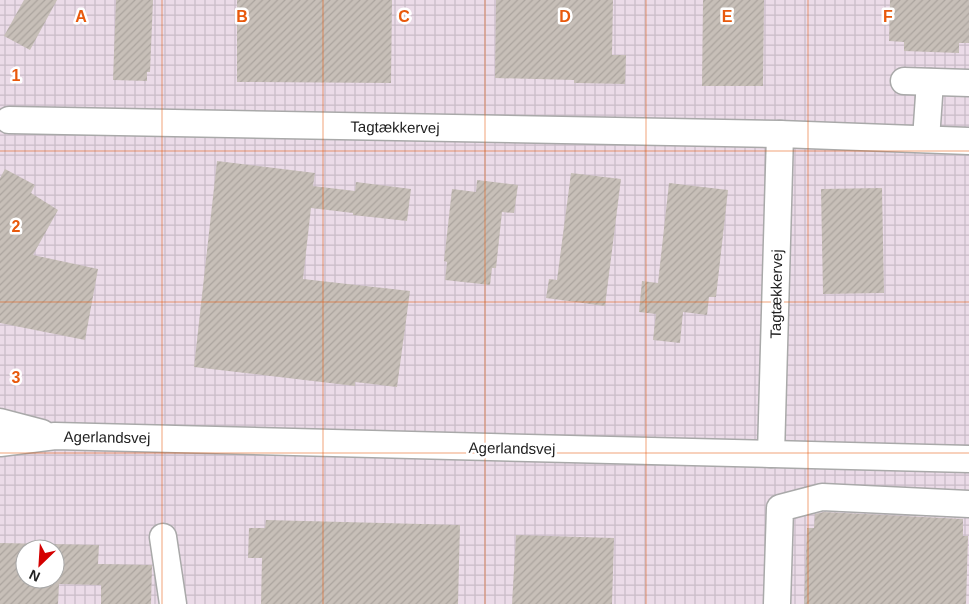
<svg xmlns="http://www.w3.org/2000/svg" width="969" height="604" viewBox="0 0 969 604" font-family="Helvetica,sans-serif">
	<defs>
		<pattern id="industrial-grid" width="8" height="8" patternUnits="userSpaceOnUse" patternTransform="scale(1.25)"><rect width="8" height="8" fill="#ebdbe8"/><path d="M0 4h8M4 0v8" fill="none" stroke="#c9bcc7"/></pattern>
		<pattern id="building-hatch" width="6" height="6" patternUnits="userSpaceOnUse" patternTransform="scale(1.25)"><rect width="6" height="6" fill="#c7bfb8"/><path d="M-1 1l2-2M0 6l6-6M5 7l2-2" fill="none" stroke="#aba49e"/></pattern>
	</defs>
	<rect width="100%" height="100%" fill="#f2efe9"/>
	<!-- industrial -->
	<path fill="url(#industrial-grid)" fill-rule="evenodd" d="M0,0h969v604h-969zM25,549h30v30h-30z"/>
	<!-- building -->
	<g fill="url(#building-hatch)" fill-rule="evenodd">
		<polygon points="24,0 57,0 30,50 4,36"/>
		<polygon points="116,0 153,0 150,72 147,72 147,81 113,80"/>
		<polygon points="237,0 392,0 391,83 237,82"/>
		<polygon points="496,0 613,0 612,55 626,55 625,84 574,83 574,80 495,78"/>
		<polygon points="703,0 764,0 763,86 702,86"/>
		<polygon points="890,0 969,0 969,43 959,43 959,53 904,51 904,42 889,41"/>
		<polygon points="217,161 315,173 313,186 355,191 356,182 411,189 407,221 353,215 353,213 311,208 303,279 410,291 397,387 355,382 355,386 194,367"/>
		<polygon points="5,169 35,185 31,193 58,210 33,255 98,269 85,340 0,323 0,178"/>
		<polygon points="571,173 621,179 605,306 546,298 549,279 557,280"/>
		<polygon points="477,180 518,185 514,213 502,212 496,268 492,268 490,285 445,280 447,262 444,261 452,189 476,192"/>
		<polygon points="669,183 728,190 716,297 709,297 707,315 683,312 680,343 653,340 656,314 639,312 642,281 658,283"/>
		<polygon points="882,188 884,293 823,294 821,189"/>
		<polygon points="824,512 963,519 963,536 968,536 966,604 804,604 807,528 814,528 815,514"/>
		<polygon points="266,520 460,525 458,604 261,604 262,558 248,558 249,528 265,528"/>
		<polygon points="516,535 614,538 612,604 512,604"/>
		<path d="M0,543l99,2 -1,19 54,1 -1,39h-50v-19l-42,-1 -1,20h-58zM25,549h30v30h-30z"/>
	</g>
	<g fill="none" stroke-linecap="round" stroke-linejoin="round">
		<!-- minor casing -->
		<g stroke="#a9a9a9" stroke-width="29">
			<g id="minor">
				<polyline points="904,81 969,83"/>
				<polyline points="9,120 780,134 969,141"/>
				<polyline points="926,139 930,82"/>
				<polyline points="0,422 42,433"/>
				<polyline points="0,443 55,436 969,459"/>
				<polyline points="771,454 780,134"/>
				<polyline points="163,537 173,604"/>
				<polyline points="777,604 780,508 822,497 969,504"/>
			</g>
		</g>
		<!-- minor -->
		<use href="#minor" stroke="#fff" stroke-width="26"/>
	</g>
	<!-- grid -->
	<path fill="none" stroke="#e8590c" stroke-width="1" stroke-opacity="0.55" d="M162,0v604M323,0v604M485,0v604M646,0v604M808,0v604M0,151h969M0,302h969M0,453h969"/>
	<g text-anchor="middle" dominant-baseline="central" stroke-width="5" stroke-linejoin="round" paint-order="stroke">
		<!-- street labels -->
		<g font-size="15" fill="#222" stroke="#fff">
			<text transform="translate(395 127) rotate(1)">Tagtækkervej</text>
			<text transform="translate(776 294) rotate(-89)">Tagtækkervej</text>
			<text transform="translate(107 437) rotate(1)">Agerlandsvej</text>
			<text transform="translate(512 448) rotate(1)">Agerlandsvej</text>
		</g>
	</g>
	<g font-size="16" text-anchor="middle" font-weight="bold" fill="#e8590c" stroke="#fff" stroke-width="5" stroke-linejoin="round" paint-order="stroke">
		<text x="81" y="22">A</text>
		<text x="242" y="22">B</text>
		<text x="404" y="22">C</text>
		<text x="565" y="22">D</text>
		<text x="727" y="22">E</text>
		<text x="888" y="22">F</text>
		<text x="16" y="81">1</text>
		<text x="16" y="232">2</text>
		<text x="16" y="383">3</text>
	</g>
	<!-- north arrow -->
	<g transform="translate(40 564) rotate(205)"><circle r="24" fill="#ffffff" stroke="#a7a7a7"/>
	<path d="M0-4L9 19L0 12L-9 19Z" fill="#d40000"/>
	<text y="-8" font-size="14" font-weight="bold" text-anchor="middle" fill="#222222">N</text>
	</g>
</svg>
